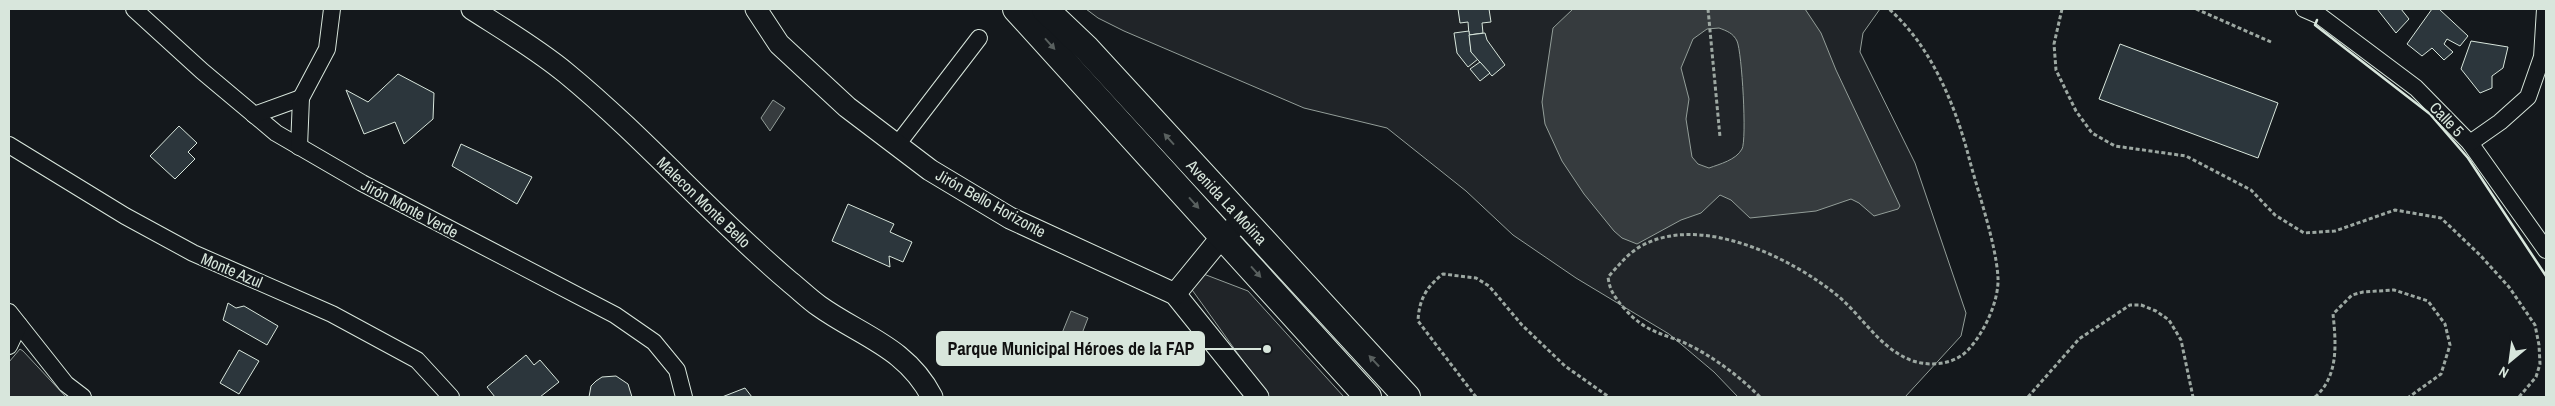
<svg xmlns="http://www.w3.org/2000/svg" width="2555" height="406" viewBox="0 0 2555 406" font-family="'Archivo Narrow',sans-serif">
	<rect width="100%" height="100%" fill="#14181c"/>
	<!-- green -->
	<g fill="#202428" stroke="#939e99">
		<polygon points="1086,9 1880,9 1863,33 1860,52 1915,163 1966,313 1961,336 1905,397 1738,397 1714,372 1669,334 1576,278 1513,235 1466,191 1387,128 1304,108 1124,31 1098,18"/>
		<polygon points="1201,273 1248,291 1344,397 1269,397 1190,287"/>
		<polygon points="20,349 23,351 66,397 9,397 9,362"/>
	</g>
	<!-- water -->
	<g fill="#363b3e" stroke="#939e99" fill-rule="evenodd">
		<path d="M1573,9h232l16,24 15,37 64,136 -2,3 -24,7 -15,-13 -8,-4 -35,12 -66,7 -19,-18 -11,-5 -19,18 -20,7 -44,24 -15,-6 -8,-7 -30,-37 -22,-33 -17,-37 -3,-22 11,-74zM1719,28c8,3 14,5 18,13 5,11 10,99 5,108 -6,11 -22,15 -33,19l-11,-4 -6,-7 -6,-38 3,-20 -8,-31 12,-29 14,-10z"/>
		<polygon points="773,100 785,108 770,131 761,118"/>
		<polygon points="1071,311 1088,318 1076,349 1058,343"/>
	</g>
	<!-- building -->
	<g fill="#2c363c" stroke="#d8e6dc">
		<polygon points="1458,9 1489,9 1491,22 1482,23 1483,33 1469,35 1468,22 1460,23"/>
		<polygon points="2377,9 2401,9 2409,19 2396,33"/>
		<polygon points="2432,9 2439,9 2468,36 2460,46 2447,39 2444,44 2453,52 2444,60 2432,48 2422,56 2407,44"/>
		<polygon points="1469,31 1471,52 1478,59 1468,67 1457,53 1454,33"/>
		<polygon points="1485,33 1487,40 1505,65 1492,76 1471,52 1469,35"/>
		<polygon points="2471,41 2508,47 2503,68 2492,76 2492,88 2480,93 2461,69"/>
		<polygon points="2120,44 2278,103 2258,158 2099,99"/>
		<polygon points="1480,62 1490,73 1480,81 1470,69"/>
		<polygon points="398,74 434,93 433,119 404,144 395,122 364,134 346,90 368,102"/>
		<polygon points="179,126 197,143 188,152 195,159 175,179 150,156"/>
		<polygon points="461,144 532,177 517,204 452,166"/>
		<polygon points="848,204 894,224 890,232 912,242 903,262 889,256 890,267 832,241"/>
		<polygon points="228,303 236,308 244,306 278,326 267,345 223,320"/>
		<polygon points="239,350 259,361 239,394 220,383"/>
		<polygon points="526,355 534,365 540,360 559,382 540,397 495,397 487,387"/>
		<polygon points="616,376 628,384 632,397 589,397 591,386 596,381 602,377"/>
		<polygon points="745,388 752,397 722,397"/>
	</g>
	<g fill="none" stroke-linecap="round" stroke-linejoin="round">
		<!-- minor casing -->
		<g stroke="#d8e6dc" stroke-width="18">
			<g id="minor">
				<polyline points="134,9 202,71 276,133 362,183 615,315 654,342 677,370 684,397"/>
				<polyline points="2304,9 2320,16 2416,88 2470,143 2546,250"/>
				<polyline points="254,115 301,98"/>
				<polyline points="2470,143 2500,122 2528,97 2542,57 2545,9"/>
				<polyline points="9,145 125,216 193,253 332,314 417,360 451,397"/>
				<polyline points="897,145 979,38"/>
				<polyline points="299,147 301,98 327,49 332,9"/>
				<polyline points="9,312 66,384 83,397"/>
				<polyline points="9,346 19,325"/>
			</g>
		</g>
		<!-- tertiary casing -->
		<g stroke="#d8e6dc" stroke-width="23">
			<g id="tertiary">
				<path d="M472,9c31,20 65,40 94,64 79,65 146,143 224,209 10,8 19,17 29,24 42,30 87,41 113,91"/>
				<polyline points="756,9 779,44 847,107 930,170 1010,218 1175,294 1258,397"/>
				<polyline points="1175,294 1220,239 1243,220"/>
			</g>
		</g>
		<!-- primary casing -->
		<g stroke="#d8e6dc" stroke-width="28">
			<g id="primary">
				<polyline points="1016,9 1368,397"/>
				<polyline points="1045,9 1087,49 1407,397"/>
			</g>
		</g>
		<!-- path -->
		<g stroke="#9da8a2" stroke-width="3" stroke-dasharray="4 2.5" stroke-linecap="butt">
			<polyline points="1708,9 1720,137"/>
			<polyline points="2062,9 2054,44 2056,70 2076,111 2092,133 2115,146 2186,156 2251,190 2275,215 2304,233 2335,231 2395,210 2441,218 2480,255 2509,287 2535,325 2539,345 2540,364 2536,377 2519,397"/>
			<polyline points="2196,9 2271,42"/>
			<path d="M1476,397l-58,-76c1,-21 8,-34 25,-47l33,4 13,8 33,39 43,41 44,31"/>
			<path d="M1760,397c-20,-20 -40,-35 -65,-49 -30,-16 -47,-12 -72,-41 -9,-11 -13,-16 -15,-30 11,-12 21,-25 35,-32 59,-31 149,13 195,51 26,22 42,53 75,65 19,6 42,3 55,-11 16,-17 31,-49 30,-72 -2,-36 -21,-88 -30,-124 -14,-52 -38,-109 -79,-145"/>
			<polyline points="2028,397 2079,339 2130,305 2141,305 2156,311 2169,320 2181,340 2193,397"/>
			<path d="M2315,397c24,-21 21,-54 18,-83l19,-19 11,-3 31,-2 34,11 17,23 5,21 -9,29 -32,23"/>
		</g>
		<!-- minor -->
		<use href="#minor" stroke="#14181c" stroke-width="16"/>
		<!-- tertiary -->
		<use href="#tertiary" stroke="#14181c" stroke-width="21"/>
		<!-- primary -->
		<use href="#primary" stroke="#14181c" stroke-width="26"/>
		<!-- wall -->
		<polyline stroke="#d8e6dc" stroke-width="2.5" points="2317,20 2315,25 2430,114 2468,158 2546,276"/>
	</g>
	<!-- one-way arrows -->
	<defs><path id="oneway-solid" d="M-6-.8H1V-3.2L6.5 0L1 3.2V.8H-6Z" transform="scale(1.25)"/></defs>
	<g fill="#59605f">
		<use href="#oneway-solid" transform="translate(1050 44) rotate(48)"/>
		<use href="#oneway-solid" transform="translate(1169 139) rotate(-132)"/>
		<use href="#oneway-solid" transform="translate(1194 203) rotate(48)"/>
		<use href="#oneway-solid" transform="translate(1256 272) rotate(48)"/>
		<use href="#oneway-solid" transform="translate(1374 361) rotate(-133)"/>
	</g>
	<g text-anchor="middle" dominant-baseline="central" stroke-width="4" stroke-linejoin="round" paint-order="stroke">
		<!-- street labels -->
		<g font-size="16" fill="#d8e6dc" stroke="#14181c">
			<text transform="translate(2447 119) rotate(46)">Calle 5</text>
			<text transform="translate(704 202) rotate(44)">Malecon Monte Bello</text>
			<text transform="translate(1227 202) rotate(47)">Avenida La Molina</text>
			<text transform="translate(991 203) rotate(29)">Jirón Bello Horizonte</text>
			<text transform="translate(410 208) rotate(28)">Jirón Monte Verde</text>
			<text transform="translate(232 270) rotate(23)">Monte Azul</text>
		</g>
	</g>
	<!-- callouts -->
	<path fill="none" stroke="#d8e6dc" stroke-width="2" d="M1267 349L1204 349"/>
	<circle fill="#d8e6dc" stroke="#14181c" stroke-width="2" cx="1267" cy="349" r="5"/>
	<rect fill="#d8e6dc" stroke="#d8e6dc" stroke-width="2" x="937" y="332" width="267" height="33" rx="5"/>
	<g font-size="18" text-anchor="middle" font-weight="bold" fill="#111">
		<text x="1071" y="355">Parque Municipal Héroes de la FAP</text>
	</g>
	<!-- border -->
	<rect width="2555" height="406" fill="none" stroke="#d8e6dc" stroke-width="20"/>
	<!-- north arrow -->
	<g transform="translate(2510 361) rotate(209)" stroke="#14181c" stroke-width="4" paint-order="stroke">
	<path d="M0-4L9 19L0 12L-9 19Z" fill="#d8e6dc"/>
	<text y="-8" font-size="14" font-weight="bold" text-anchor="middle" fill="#d8e6dc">N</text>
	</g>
</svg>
